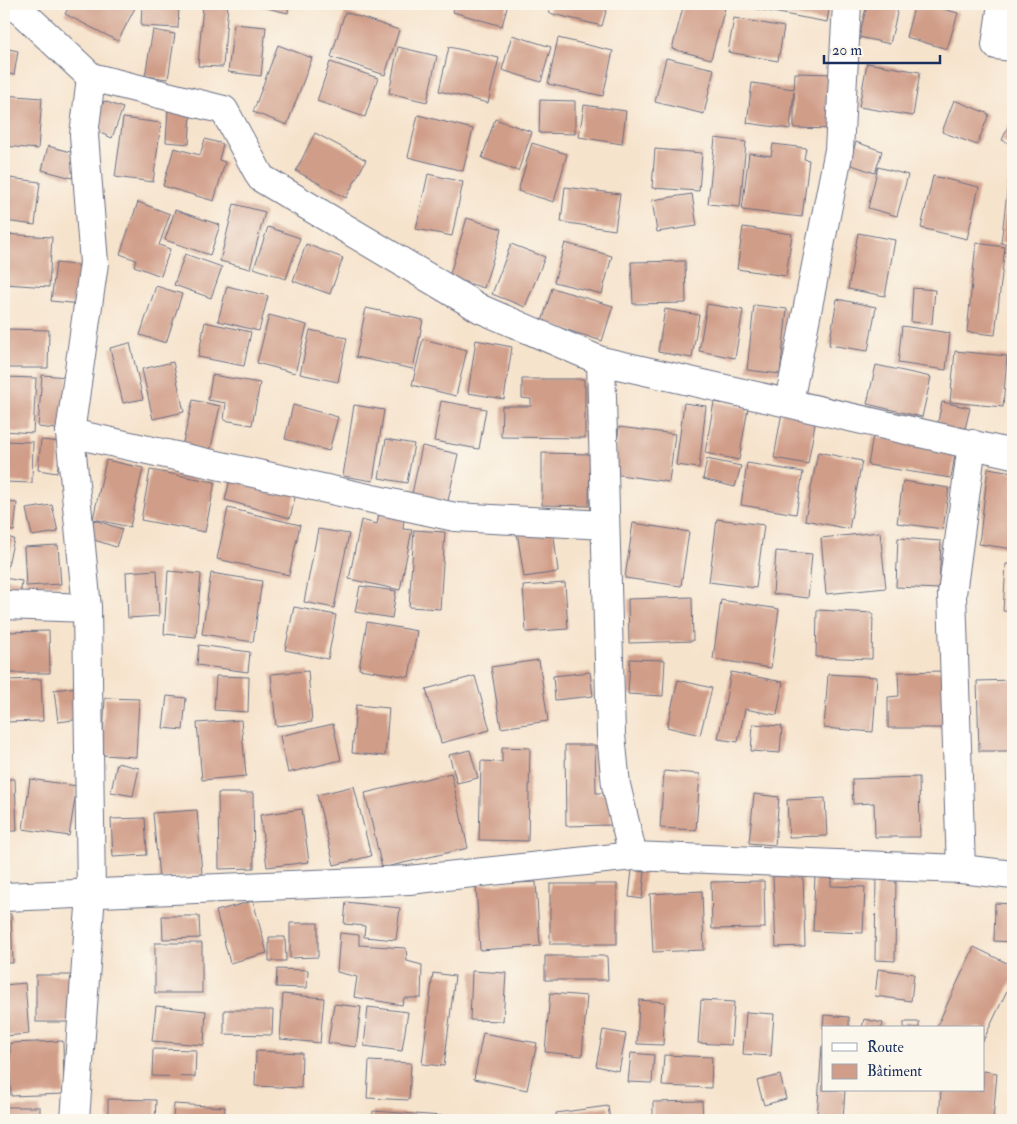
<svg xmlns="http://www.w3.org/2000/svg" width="1017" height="1124" viewBox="0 0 1017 1124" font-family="'IM FELL Double Pica',serif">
	<rect width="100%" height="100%" fill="#fbf7ec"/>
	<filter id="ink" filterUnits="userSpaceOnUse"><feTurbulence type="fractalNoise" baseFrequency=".02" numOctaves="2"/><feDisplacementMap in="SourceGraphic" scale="10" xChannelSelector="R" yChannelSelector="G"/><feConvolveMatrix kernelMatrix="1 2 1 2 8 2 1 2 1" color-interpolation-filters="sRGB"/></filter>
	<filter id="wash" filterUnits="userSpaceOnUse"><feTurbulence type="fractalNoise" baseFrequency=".0096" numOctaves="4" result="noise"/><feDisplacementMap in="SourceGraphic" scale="20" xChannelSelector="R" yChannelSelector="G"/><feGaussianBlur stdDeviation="1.12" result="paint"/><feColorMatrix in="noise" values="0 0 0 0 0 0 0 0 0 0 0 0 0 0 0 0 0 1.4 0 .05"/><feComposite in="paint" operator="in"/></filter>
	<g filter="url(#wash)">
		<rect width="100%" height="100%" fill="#f6e3cc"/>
		<g id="blocks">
			<!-- building -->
			<g fill="#d09d88">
				<polygon points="70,4 137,4 118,41 65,14"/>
				<polygon points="142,4 179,4 178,28 141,26"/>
				<polygon points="203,4 228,4 223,67 198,66"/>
				<polygon points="250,4 289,4 288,13"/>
				<polygon points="455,4 508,4 502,26 453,12"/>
				<polygon points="551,4 608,4 602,26 549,13"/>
				<polygon points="684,4 709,4 725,8 711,59 672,49"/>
				<polygon points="740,4 830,4 827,22 740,6"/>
				<polygon points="867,4 899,4 890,44 859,37"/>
				<polygon points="915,4 924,4 958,13 947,49 906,37"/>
				<polygon points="345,12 399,30 385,75 331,57"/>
				<polygon points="734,18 784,27 778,61 728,52"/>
				<polygon points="234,24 266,27 261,76 228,72"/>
				<polygon points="153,30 175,34 168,79 145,76"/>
				<polygon points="512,35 551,47 541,82 502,70"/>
				<polygon points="558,38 613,51 603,96 548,84"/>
				<polygon points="278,45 312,58 287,125 253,112"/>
				<polygon points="398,47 437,56 427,102 389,93"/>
				<polygon points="449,47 499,58 488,103 439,91"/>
				<polygon points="4,48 18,51 14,75 4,73"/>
				<polygon points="666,58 714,69 704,114 655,102"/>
				<polygon points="330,62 378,78 365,117 317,101"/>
				<polygon points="867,63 920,72 913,116 859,107"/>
				<polygon points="795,73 836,74 835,129 794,128 794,92 790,129 747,123 752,83 794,89"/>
				<polygon points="4,95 42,98 38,149 4,146"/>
				<polygon points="540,100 575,101 575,134 539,133"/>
				<polygon points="954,100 989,114 977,145 942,132"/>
				<polygon points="104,101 123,108 112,138 93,130"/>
				<polygon points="584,105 626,111 622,144 579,137"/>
				<polygon points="168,110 191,112 189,144 166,142"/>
				<polygon points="418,115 473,129 463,171 408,157"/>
				<polygon points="1013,116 1013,145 1002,140"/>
				<polygon points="123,118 161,123 153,182 115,177"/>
				<polygon points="495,119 532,132 518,171 482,158"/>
				<polygon points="315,133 366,160 346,198 296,171"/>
				<polygon points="715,138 746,142 740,207 708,204"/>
				<polygon points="205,139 223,144 219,160 225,162 214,201 163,186 174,148 200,155"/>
				<polygon points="856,142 882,151 875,173 849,164"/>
				<polygon points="532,143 567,154 554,202 518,191"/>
				<polygon points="773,144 806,148 804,159 809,160 802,217 742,210 749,153 771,156"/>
				<polygon points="48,146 78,154 72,178 42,170"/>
				<polygon points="655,149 702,153 699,191 652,188"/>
				<polygon points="878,167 908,175 897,216 868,208"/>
				<polygon points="428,174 463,182 452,236 416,229"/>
				<polygon points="933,176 979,187 967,239 921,228"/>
				<polygon points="1009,176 1013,177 1013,244 1001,243"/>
				<polygon points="10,178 40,182 35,225 5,221"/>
				<polygon points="565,187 620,194 615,230 561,222"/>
				<polygon points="692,194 697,226 657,232 652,200"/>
				<polygon points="138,202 170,214 159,245 170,249 161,276 134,266 136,260 120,254"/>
				<polygon points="234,204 265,212 250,269 220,261"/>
				<polygon points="175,210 220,225 210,255 165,240"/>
				<polygon points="467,218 502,229 484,288 449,277"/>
				<polygon points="268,227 300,238 286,279 254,268"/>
				<polygon points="743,227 792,234 786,276 737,269"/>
				<polygon points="858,233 895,240 885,296 848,289"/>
				<polygon points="4,234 52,237 49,287 4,284"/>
				<polygon points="565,243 612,256 602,294 554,282"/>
				<polygon points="976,243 1005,247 995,335 967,332"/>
				<polygon points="306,244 343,258 330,294 293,281"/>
				<polygon points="511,244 545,257 525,307 492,294"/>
				<polygon points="185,254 222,267 211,298 174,285"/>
				<polygon points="685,261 686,303 633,304 631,262"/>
				<polygon points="56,263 85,266 81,304 51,301"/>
				<polygon points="156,286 182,294 166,343 140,335"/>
				<polygon points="227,286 268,296 259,331 218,321"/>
				<polygon points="552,288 613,306 602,341 542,322"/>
				<polygon points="913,288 935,290 932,324 911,322"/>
				<polygon points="837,299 876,307 868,351 829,345"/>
				<polygon points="707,304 743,310 735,358 699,351"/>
				<polygon points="754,305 787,309 780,374 747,370"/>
				<polygon points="366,308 423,320 413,369 356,357"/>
				<polygon points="665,309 699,315 692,358 658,352"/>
				<polygon points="269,315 307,325 295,373 257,363"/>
				<polygon points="205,322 251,332 244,366 198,357"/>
				<polygon points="902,326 950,333 946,370 898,363"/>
				<polygon points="4,329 49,330 48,368 4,368"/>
				<polygon points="310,330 347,338 338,382 300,374"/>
				<polygon points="423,339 467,350 456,396 412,385"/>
				<polygon points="476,340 512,347 504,399 468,393"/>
				<polygon points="130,343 143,399 123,403 110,348"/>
				<polygon points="955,351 1007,356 1003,407 950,402"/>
				<polygon points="173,362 184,412 153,419 142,369"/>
				<polygon points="876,365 931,377 922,417 867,404"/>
				<polygon points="42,375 68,377 65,430 38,427"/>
				<polygon points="212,375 260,383 252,425 224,420 226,403 208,400"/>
				<polygon points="4,377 36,378 33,433 4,431"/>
				<polygon points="522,379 584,379 584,386 585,386 585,438 501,437 502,406 531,406 531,399 522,398"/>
				<polygon points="193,400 220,406 210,452 182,446"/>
				<polygon points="441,401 486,409 479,449 434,441"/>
				<polygon points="714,402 748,408 739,460 705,453"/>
				<polygon points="942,402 970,408 964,433 937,427"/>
				<polygon points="684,403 706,406 699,468 676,465"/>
				<polygon points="293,405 338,417 329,451 285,439"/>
				<polygon points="354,405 384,410 373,481 343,476"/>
				<polygon points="782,412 816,418 808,464 774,458"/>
				<polygon points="619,427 675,434 669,482 613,474"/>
				<polygon points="873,436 956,449 951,478 868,465"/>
				<polygon points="386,439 414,444 407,483 379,478"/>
				<polygon points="41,440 61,442 57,473 38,470"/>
				<polygon points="4,441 33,442 32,483 4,482"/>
				<polygon points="422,446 458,454 448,501 412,494"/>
				<polygon points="818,452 862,461 849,529 805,520"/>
				<polygon points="542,453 590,454 589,506 542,505"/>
				<polygon points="707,459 741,466 735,487 703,479"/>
				<polygon points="106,460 143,468 130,527 93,519"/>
				<polygon points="747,463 803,472 796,514 741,505"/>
				<polygon points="988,468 1013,472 1013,549 979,544"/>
				<polygon points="150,470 215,482 205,532 141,520"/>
				<polygon points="231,476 296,493 290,518 225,500"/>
				<polygon points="903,481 949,488 943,529 897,523"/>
				<polygon points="4,502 17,503 14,531 4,530"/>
				<polygon points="52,505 58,532 32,536 26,509"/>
				<polygon points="228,508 300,525 289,575 217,559"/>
				<polygon points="379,513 404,518 403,529 412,530 400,590 349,579 361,520 377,524"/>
				<polygon points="717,519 764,525 756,588 709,582"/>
				<polygon points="94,520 122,529 116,547 88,538"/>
				<polygon points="633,523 689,532 681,586 625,578"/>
				<polygon points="553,527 558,572 524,577 517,532"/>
				<polygon points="318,529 349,534 334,608 304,602"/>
				<polygon points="414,530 445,532 440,609 409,607"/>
				<polygon points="880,532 886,588 826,594 821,538"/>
				<polygon points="4,536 14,539 6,573 4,573"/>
				<polygon points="898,538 941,541 939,589 896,587"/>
				<polygon points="58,545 61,584 26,586 24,547"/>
				<polygon points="776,551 812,554 808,598 773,594"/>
				<polygon points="1006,564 1013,564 1013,612 1003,611"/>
				<polygon points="157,570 159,616 128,618 126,572"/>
				<polygon points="168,571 201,574 196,637 164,634"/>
				<polygon points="211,573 262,581 253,642 202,634"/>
				<polygon points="4,578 22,581 20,598 4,596"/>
				<polygon points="565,583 568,629 526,632 523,586"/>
				<polygon points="360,586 396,591 392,618 355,612"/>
				<polygon points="692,597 693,641 629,643 628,599"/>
				<polygon points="721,600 779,609 771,668 713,659"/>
				<polygon points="294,607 336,615 328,659 285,650"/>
				<polygon points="817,610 873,613 872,659 816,657"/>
				<polygon points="367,622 417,631 409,677 359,669"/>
				<polygon points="49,631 50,673 4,673 4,632"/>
				<polygon points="199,645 250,652 248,672 197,665"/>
				<polygon points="630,659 665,660 663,696 628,694"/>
				<polygon points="539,660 548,721 501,728 491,667"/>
				<polygon points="308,671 312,722 276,726 271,674"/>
				<polygon points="945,671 946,728 888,728 888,697 899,696 898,672"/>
				<polygon points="590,672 593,696 555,700 553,676"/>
				<polygon points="731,672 783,682 777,715 745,709 738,742 718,739"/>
				<polygon points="828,674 877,677 873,732 824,728"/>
				<polygon points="216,676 249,677 248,712 214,710"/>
				<polygon points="475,676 490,730 441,743 426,689"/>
				<polygon points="41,679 43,721 4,722 4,680"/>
				<polygon points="678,680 712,688 700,735 667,727"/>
				<polygon points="1013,680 1013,751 979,751 977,681"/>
				<polygon points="77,687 81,719 58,722 54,690"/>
				<polygon points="167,696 186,698 183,730 163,728"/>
				<polygon points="105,698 139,699 136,757 102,755"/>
				<polygon points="356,705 389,708 385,756 352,753"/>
				<polygon points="241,720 246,776 202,780 197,723"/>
				<polygon points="333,724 341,760 288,773 280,736"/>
				<polygon points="753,724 782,726 780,753 751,751"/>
				<polygon points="565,745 595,745 596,793 610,793 611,825 566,826"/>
				<polygon points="502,747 530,748 528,841 479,840 481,761 502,762"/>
				<polygon points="470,750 478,778 457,783 449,755"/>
				<polygon points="117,763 139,768 133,796 111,792"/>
				<polygon points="664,771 700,774 696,830 660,828"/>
				<polygon points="451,773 468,848 382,868 365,793"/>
				<polygon points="919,777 920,837 875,837 874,803 853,804 852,779"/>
				<polygon points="4,779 15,779 17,831 4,831"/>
				<polygon points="30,779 77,786 69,836 23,829"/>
				<polygon points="354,786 371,856 334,865 317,795"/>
				<polygon points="218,793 253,793 254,868 219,869"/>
				<polygon points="754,794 779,797 775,845 749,843"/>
				<polygon points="825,798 827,836 789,837 787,800"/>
				<polygon points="302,809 309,862 267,867 260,815"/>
				<polygon points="197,810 202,874 159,879 153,813"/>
				<polygon points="145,818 147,855 113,857 111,819"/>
				<polygon points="632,870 645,872 642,899 629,897"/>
				<polygon points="815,874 831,875 831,886 865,887 863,933 813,931"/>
				<polygon points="876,874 896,874 895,961 875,960"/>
				<polygon points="803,875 805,946 776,947 773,876"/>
				<polygon points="764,881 765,928 712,929 711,882"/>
				<polygon points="536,882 540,946 480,950 476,885"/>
				<rect x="550" y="884" width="67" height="60"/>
				<polygon points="702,891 704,950 653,952 650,894"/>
				<polygon points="253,901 267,953 230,963 216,911"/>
				<polygon points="346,902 400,908 396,940 364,937 365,926 344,924"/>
				<polygon points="995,903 1013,904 1013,942 994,941"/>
				<polygon points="4,914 11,914 13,963 4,963"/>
				<polygon points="162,916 199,916 200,938 163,939"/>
				<polygon points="290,923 318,923 318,957 290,958"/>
				<polygon points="340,933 359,935 359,945 406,948 407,961 422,965 421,998 404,998 402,1005 354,997 357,977 337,972"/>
				<polygon points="269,937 285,937 286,961 269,961"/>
				<rect x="155" y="943" width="47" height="50"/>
				<polygon points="974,947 1013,966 1013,978 983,1041 983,1028 936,1028"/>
				<polygon points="545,956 607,956 608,980 545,980"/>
				<polygon points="277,969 308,970 307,988 276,987"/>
				<polygon points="878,969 914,974 911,1001 875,996"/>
				<polygon points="472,971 506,973 503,1021 470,1020"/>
				<polygon points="433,973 455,976 444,1066 422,1064"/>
				<rect x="36" y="975" width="37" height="47"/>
				<polygon points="25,983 29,1034 4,1036 4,985"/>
				<polygon points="550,993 587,996 582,1056 545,1052"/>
				<polygon points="283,994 324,998 320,1043 280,1039"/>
				<polygon points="639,1000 665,1002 663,1045 637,1044"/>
				<polygon points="701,1000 734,1002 731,1045 698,1043"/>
				<polygon points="334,1004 361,1007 356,1047 328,1043"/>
				<polygon points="156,1006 206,1011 204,1045 152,1041"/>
				<polygon points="368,1007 408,1012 402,1051 364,1046"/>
				<polygon points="224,1010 273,1010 272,1035 224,1034"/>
				<polygon points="746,1012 774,1014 771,1056 743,1054"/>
				<polygon points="824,1015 849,1017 849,1028 823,1028"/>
				<polygon points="864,1019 883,1023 882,1028 862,1028"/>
				<rect x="904" y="1022" width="15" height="6"/>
				<polygon points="603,1030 626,1034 619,1071 596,1066"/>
				<polygon points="483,1033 537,1043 527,1090 474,1079"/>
				<polygon points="63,1041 64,1094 11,1096 10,1043"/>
				<polygon points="822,1046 823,1046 823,1090 845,1090 843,1120 817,1118"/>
				<polygon points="153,1049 196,1050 195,1077 152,1076"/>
				<polygon points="256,1051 302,1053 301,1088 255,1086"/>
				<polygon points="631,1053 654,1055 652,1083 628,1082"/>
				<polygon points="664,1055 712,1057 711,1088 662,1086"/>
				<polygon points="369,1061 411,1063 409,1100 367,1098"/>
				<polygon points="983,1071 997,1073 993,1120 939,1120 941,1090 983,1090"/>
				<polygon points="780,1075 786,1099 764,1105 757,1081"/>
				<rect x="1009" y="1088" width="4" height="32"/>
				<polygon points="108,1099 156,1100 155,1120 108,1120"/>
				<polygon points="702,1101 703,1120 653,1120 653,1102"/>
				<polygon points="174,1104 225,1107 224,1120 173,1120"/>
				<polygon points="608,1106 610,1120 557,1120 556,1113"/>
				<rect x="4" y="1107" width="36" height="13"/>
				<polygon points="373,1111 442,1116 442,1120 372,1120"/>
			</g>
		</g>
	</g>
	<g filter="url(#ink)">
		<use href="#blocks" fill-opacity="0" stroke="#686e84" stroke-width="1"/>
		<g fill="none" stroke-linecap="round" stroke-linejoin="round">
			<!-- minor casing -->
			<g stroke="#686e84" stroke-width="30">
				<g id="minor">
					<polyline points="11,4 23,13 91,77 224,110 261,178 481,309 601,361 1013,454"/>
					<polyline points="1002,4 996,45 1013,47"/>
					<polyline points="601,361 611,735 616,785 633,856"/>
					<polyline points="789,402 839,150 847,4"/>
					<polyline points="70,433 455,517 605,525"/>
					<polyline points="4,605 87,608"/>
					<polyline points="961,869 952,594 972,444"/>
					<polyline points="4,897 409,880 633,856 961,869 1013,875"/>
					<polyline points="75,1120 91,893 87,608 70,433 94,263 84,135 91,77"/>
				</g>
			</g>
			<!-- minor -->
			<use href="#minor" stroke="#fff" stroke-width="28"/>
		</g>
	</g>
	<!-- margin -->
	<rect width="1017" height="1124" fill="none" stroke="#fbf7ec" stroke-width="20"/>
	<!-- legend -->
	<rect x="822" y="1026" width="162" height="65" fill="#fbf7ec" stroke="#a1a7b3"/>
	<rect x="832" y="1043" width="25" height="8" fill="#ffffff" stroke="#a1a7b3"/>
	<text x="867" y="1052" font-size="15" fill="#1b2f5e">Route</text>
	<rect x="832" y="1064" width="25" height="15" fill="#d09d88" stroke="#a1a7b3"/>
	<text x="867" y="1076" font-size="15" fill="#1b2f5e">Bâtiment</text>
	<!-- scale -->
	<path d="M824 55v8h116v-8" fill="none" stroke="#1b2f5e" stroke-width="2.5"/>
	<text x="832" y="55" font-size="15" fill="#1b2f5e" stroke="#fbf7ec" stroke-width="4" paint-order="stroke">20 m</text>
</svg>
